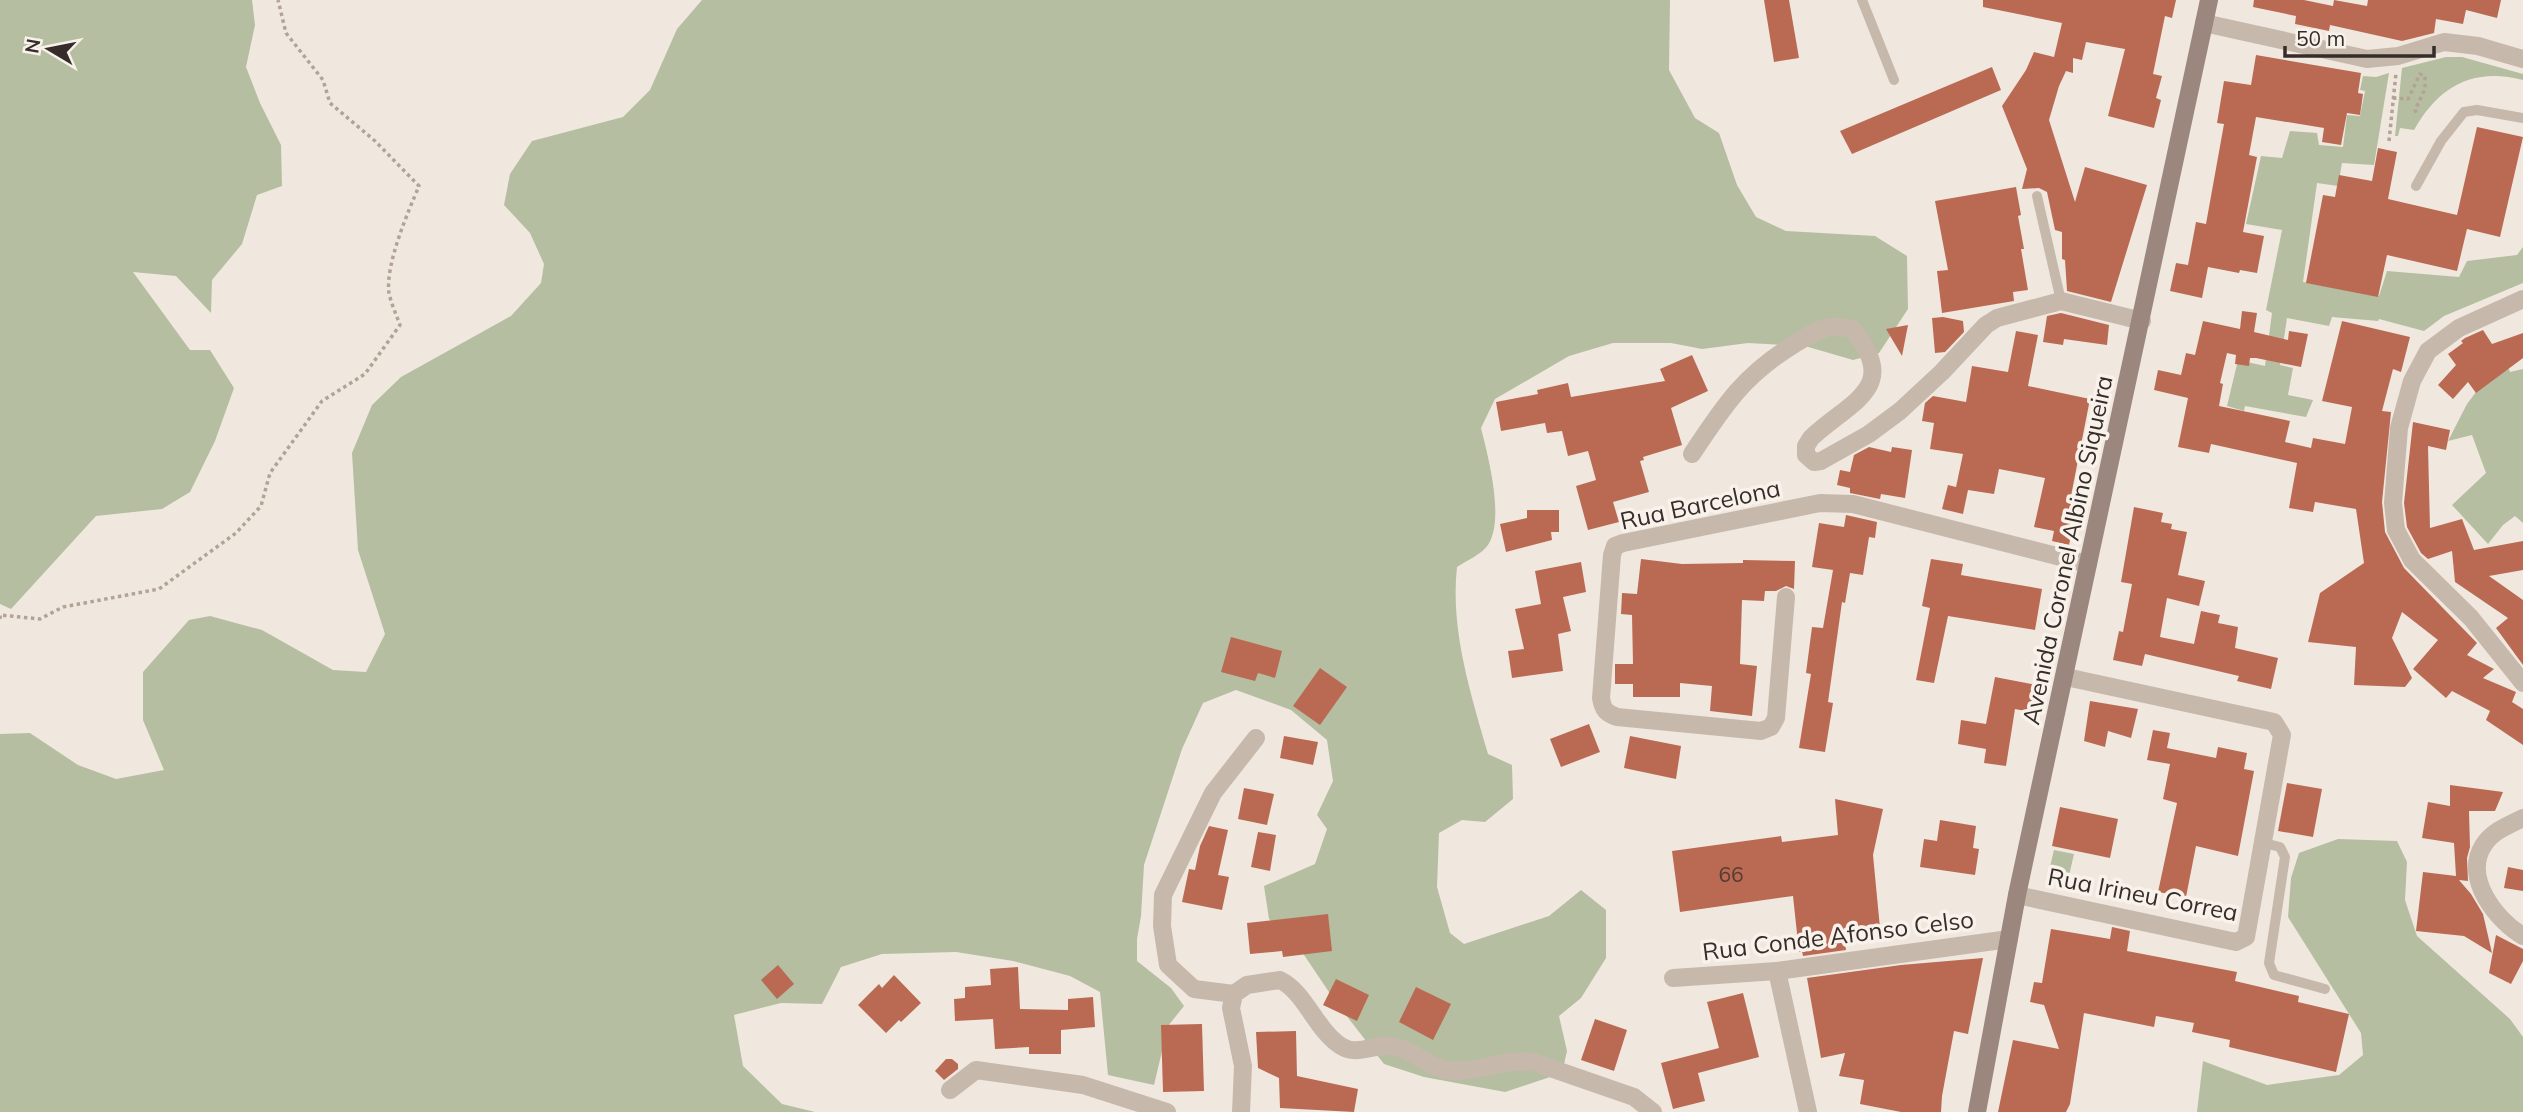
<svg xmlns="http://www.w3.org/2000/svg" width="2523" height="1112" viewBox="0 0 2523 1112" font-family="Mulish,sans-serif">
	<rect width="100%" height="100%" fill="#f0e8df"/>
	<!-- green -->
	<g fill="#b5bea0">
		<polygon points="0,0 252,0 255,25 246,67 260,103 281,145 282,186 257,195 242,244 212,280 211,313 176,276 133,272 190,350 210,350 234,388 215,441 190,492 162,509 96,516 11,609 0,604"/>
		<path d="M702,0h968l-1,70 26,48 24,15 18,52 19,32 30,14 89,5 32,20 1,53 -29,44 -26,7 -48,-14 -57,-3 -46,6 -31,-6h-58l-44,13 -74,43 -14,29c7,28 24,91 7,117 -6,9 -22,16 -31,22 -7,63 14,127 31,187l24,11 1,34 -28,23 -23,-2 -23,13 -2,54 13,46 14,11 85,-28 32,-26 25,20v48l-25,40 -22,18 8,35 -5,22 -57,19 -81,-15 -40,-13 -49,-63 -41,-61 -25,-21 -5,-33 51,-22 12,-35 -10,-14 16,-34 -6,-41 -36,-30 -55,-20 -33,13 -21,46 -38,116 -3,51 -4,23v22l34,27 13,18 -16,20 -14,59 -46,-10 -8,-83 -30,-16 -57,-15 -57,-9 -74,2 -41,13 -19,37 -41,-1 -47,12 9,51 39,38 33,8h-815v-378l30,-1 48,32 38,14 48,-9 -21,-50v-48l46,-52 21,-4 52,14 71,40 33,2 19,-38 -27,-84 -6,-97 20,-48 29,-28 110,-61 30,-33 3,-19 -14,-31 -26,-28 6,-31 22,-33 91,-24 27,-27 27,-61z"/>
		<path d="M2446,57h16l61,17v6c-50,-13 -84,6 -109,50l-14,-2 -2,8h-3l7,-68z"/>
		<polygon points="2389,73 2374,165 2342,163 2338,186 2317,183 2303,282 2379,296 2387,271 2459,277 2467,261 2517,255 2523,247 2523,283 2444,316 2424,331 2379,319 2378,321 2332,317 2329,326 2287,318 2280,365 2293,368 2288,395 2313,400 2306,417 2245,406 2244,411 2227,406 2238,360 2265,366 2272,313 2266,310 2282,230 2246,224 2261,156 2282,158 2290,131 2317,133 2319,145 2343,147 2347,115 2360,116 2365,91 2360,90 2363,76 2376,77"/>
		<polygon points="2503,352 2510,372 2523,369 2523,523 2515,516 2503,525 2488,544 2452,505 2486,473 2472,435 2448,441 2467,404 2492,371"/>
		<polygon points="2338,839 2397,841 2407,862 2405,900 2417,936 2510,1019 2523,1037 2523,1112 2197,1112 2203,1061 2267,1085 2339,1075 2363,1055 2361,1033 2288,917 2291,878 2299,853"/>
		<polygon points="2054,850 2074,854 2068,880 2048,875"/>
	</g>
	<!-- building -->
	<g fill="#ba6a53">
		<polygon points="1764,0 1789,0 1799,58 1774,62"/>
		<polygon points="1983,0 2176,0 2172,18 2165,16 2153,74 2162,76 2156,98 2161,100 2154,128 2108,116 2125,49 2086,42 2082,60 2073,58 2073,73 2066,71 2059,86 2049,120 2075,202 2085,167 2147,185 2111,302 2067,291 2065,260 2062,259 2062,232 2055,230 2047,192 2039,188 2022,189 2027,169 2002,106 2026,70 2034,52 2054,57 2062,23 1983,7"/>
		<polygon points="2254,0 2304,0 2333,6 2334,0 2367,6 2368,0 2501,0 2497,18 2466,10 2463,24 2436,19 2434,33 2402,41 2330,25 2329,31 2295,24 2296,16 2253,7"/>
		<polygon points="2256,55 2361,73 2358,93 2363,94 2360,115 2347,113 2341,145 2322,142 2324,128 2256,117 2249,155 2257,157 2243,232 2264,236 2257,273 2240,270 2239,273 2208,267 2202,298 2170,291 2176,263 2188,265 2196,222 2206,224 2224,124 2217,123 2224,81 2251,85"/>
		<polygon points="1992,67 2001,90 1852,154 1840,131"/>
		<polygon points="2477,127 2523,137 2500,237 2467,229 2457,271 2387,255 2378,297 2306,283 2323,195 2335,197 2339,175 2372,181 2378,148 2397,152 2388,199 2457,215"/>
		<polygon points="2016,187 2021,215 2018,216 2024,249 2021,249 2028,290 2013,292 2014,301 1942,313 1937,271 1948,270 1935,201"/>
		<polygon points="2242,311 2257,313 2254,332 2288,340 2289,331 2308,334 2301,367 2256,358 2250,358 2249,366 2235,364 2236,355 2227,353 2220,383 2223,384 2219,406 2290,421 2285,442 2311,448 2313,438 2345,444 2352,407 2322,401 2342,321 2410,337 2401,372 2393,369 2382,411 2391,412 2382,502 2385,532 2404,568 2477,643 2467,655 2494,669 2483,678 2516,692 2512,702 2523,709 2523,745 2486,720 2490,711 2452,691 2446,698 2413,669 2438,640 2402,612 2392,638 2412,678 2405,687 2354,685 2356,647 2308,642 2320,593 2364,563 2356,509 2315,502 2313,512 2289,508 2297,463 2211,444 2209,453 2178,447 2188,398 2154,390 2158,370 2181,375 2186,353 2195,355 2203,321 2240,329"/>
		<polygon points="2061,313 2109,325 2107,345 2064,339 2063,345 2043,342 2047,316"/>
		<polygon points="1943,317 1963,321 1964,332 1945,352 1935,353 1932,318"/>
		<polygon points="1908,325 1902,356 1886,329"/>
		<polygon points="2483,330 2492,344 2523,333 2523,358 2476,393 2468,382 2453,399 2438,385 2456,365 2448,354 2463,343 2461,341 2465,338"/>
		<polygon points="2016,331 2038,335 2028,386 2090,399 2071,496 2079,498 2069,545 2052,541 2054,531 2034,527 2045,478 1999,469 1994,494 1968,490 1963,514 1942,509 1948,485 1956,487 1963,454 1930,449 1934,423 1922,421 1925,403 1933,396 1966,402 1972,366 2008,372"/>
		<polygon points="1692,355 1708,391 1671,408 1682,445 1643,457 1644,460 1640,461 1649,492 1613,502 1619,522 1588,530 1576,486 1596,480 1588,451 1568,456 1562,431 1547,433 1545,423 1501,431 1496,402 1538,394 1537,390 1568,383 1571,397 1665,381 1660,369"/>
		<polygon points="2413,422 2450,430 2446,450 2428,446 2430,528 2462,519 2474,550 2523,541 2523,570 2489,576 2523,600 2523,665 2496,628 2508,618 2455,582 2452,551 2428,559 2421,553 2407,527 2404,503"/>
		<polygon points="1869,447 1891,452 1892,447 1912,450 1905,498 1881,494 1880,499 1850,493 1850,488 1837,485 1840,470 1850,472 1854,455"/>
		<polygon points="2134,507 2163,513 2161,522 2172,524 2171,529 2187,532 2178,575 2205,581 2199,606 2167,598 2160,637 2194,644 2201,611 2220,615 2218,623 2238,627 2235,648 2278,658 2271,689 2237,681 2239,676 2145,654 2142,666 2113,660 2119,631 2123,632 2132,584 2121,582"/>
		<polygon points="1527,510 1559,510 1559,532 1551,532 1552,540 1506,552 1500,524 1527,518"/>
		<polygon points="1846,515 1877,522 1875,538 1869,537 1863,575 1850,573 1845,603 1842,602 1828,702 1833,703 1825,752 1799,748 1811,674 1806,673 1812,627 1823,628 1833,570 1812,567 1819,523 1844,527"/>
		<polygon points="1641,559 1682,564 1743,563 1743,560 1795,561 1794,589 1786,586 1776,591 1765,591 1764,601 1742,600 1740,664 1757,666 1752,716 1710,711 1712,686 1680,683 1680,697 1633,697 1633,684 1615,684 1615,664 1633,664 1632,615 1621,614 1622,593 1637,594"/>
		<polygon points="1931,559 1963,564 1961,575 2042,589 2035,630 1948,616 1934,683 1916,680 1930,608 1922,606"/>
		<polygon points="1581,562 1586,592 1563,597 1571,631 1558,634 1563,671 1512,678 1508,651 1524,649 1515,609 1541,604 1535,571"/>
		<polygon points="1231,637 1282,651 1275,678 1258,673 1255,681 1221,672"/>
		<polygon points="1320,668 1347,687 1320,725 1293,706"/>
		<polygon points="1995,677 2037,685 2031,712 2015,709 2006,766 1984,763 1986,749 1958,744 1961,720 1986,724"/>
		<polygon points="2090,701 2138,709 2131,738 2108,731 2105,747 2084,741"/>
		<polygon points="1589,724 1600,752 1561,767 1550,739"/>
		<polygon points="2153,730 2170,733 2167,748 2216,758 2218,747 2247,753 2244,769 2254,771 2238,856 2196,846 2186,897 2158,892 2177,803 2163,799 2170,764 2147,760"/>
		<polygon points="1284,736 1318,742 1313,765 1280,758"/>
		<polygon points="1630,736 1681,746 1676,779 1624,768"/>
		<polygon points="2287,783 2322,789 2313,837 2278,831"/>
		<polygon points="2450,785 2503,792 2495,811 2469,811 2470,847 2467,858 2468,881 2459,880 2471,894 2483,914 2492,953 2464,936 2416,931 2423,872 2456,876 2454,843 2422,838 2428,802 2450,806"/>
		<polygon points="1244,788 1274,794 1267,825 1238,819"/>
		<polygon points="1835,799 1883,809 1873,855 1880,928 1843,931 1846,950 1803,956 1802,951 1799,952 1793,896 1680,912 1672,851 1781,836 1782,842 1838,835"/>
		<polygon points="2060,807 2118,819 2110,858 2052,846"/>
		<polygon points="1940,820 1976,826 1973,848 1979,849 1975,875 1920,867 1924,839 1937,841"/>
		<polygon points="1209,826 1228,830 1218,875 1229,877 1222,910 1182,902 1189,869 1195,870 1200,846"/>
		<polygon points="1258,832 1276,835 1270,871 1251,867"/>
		<polygon points="2508,867 2523,870 2523,891 2504,888"/>
		<polygon points="1328,914 1332,951 1283,957 1282,951 1250,954 1247,923"/>
		<polygon points="2112,927 2130,931 2127,951 2237,972 2235,981 2299,996 2298,1002 2349,1014 2336,1072 2229,1047 2230,1040 2192,1032 2194,1023 2156,1016 2154,1027 2084,1013 2070,1104 2066,1112 1998,1112 2013,1040 2059,1049 2044,1005 2030,1002 2034,982 2042,983 2051,929 2110,939"/>
		<polygon points="2496,935 2523,949 2523,961 2511,984 2489,973"/>
		<polygon points="1983,958 1968,1034 1954,1031 1942,1096 1941,1112 1901,1112 1860,1104 1864,1080 1839,1076 1845,1053 1821,1058 1807,978 1901,965"/>
		<polygon points="778,965 794,984 777,999 761,980"/>
		<polygon points="1018,967 1020,1009 1068,1010 1068,999 1093,997 1095,1027 1061,1030 1061,1054 1029,1054 1029,1047 995,1049 993,1019 955,1021 954,999 965,998 965,987 991,985 990,969"/>
		<polygon points="894,975 921,1003 901,1022 899,1020 886,1033 858,1005 879,984 882,988"/>
		<polygon points="1336,979 1369,995 1357,1021 1323,1005"/>
		<polygon points="1416,987 1451,1004 1433,1040 1399,1022"/>
		<polygon points="1743,993 1759,1057 1698,1073 1705,1101 1673,1109 1661,1063 1719,1048 1707,1002"/>
		<polygon points="1595,1019 1627,1030 1614,1071 1581,1060"/>
		<polygon points="1202,1024 1204,1091 1163,1092 1161,1025"/>
		<polygon points="1296,1031 1297,1076 1358,1089 1354,1112 1280,1108 1279,1078 1258,1068 1256,1032"/>
		<polygon points="946,1059 952,1059 958,1064 958,1069 944,1080 935,1071"/>
	</g>
	<g fill="none" stroke-linecap="round" stroke-linejoin="round">
		<!-- path -->
		<g stroke="#b3a296" stroke-width="3.5" stroke-dasharray="3.5 3.5" stroke-linecap="butt">
			<polyline points="2393,98 2408,99 2420,74 2425,76 2425,89 2415,110 2418,116"/>
			<polyline points="2389,141 2396,73"/>
			<path d="M0,619v-4l40,4 23,-12 96,-18 77,-56 25,-27 9,-33 52,-72 43,-27 35,-49c-4,-11 -9,-22 -11,-32 -4,-28 19,-81 30,-107l-44,-45 -45,-38 -7,-23 -37,-47 -8,-33"/>
		</g>
		<!-- lane -->
		<g stroke="#c7b8ac" stroke-width="10">
			<polyline points="1862,0 1894,80"/>
			<polyline points="2416,186 2441,141 2464,112 2477,110 2523,118"/>
			<polyline points="2037,196 2061,301"/>
			<polyline points="2264,843 2280,847 2285,857 2269,963 2274,975 2325,989"/>
		</g>
		<!-- street -->
		<g stroke="#c7b8ac" stroke-width="18">
			<polyline points="2204,23 2367,59 2398,56 2444,42 2478,46 2523,59"/>
			<polyline points="2523,299 2459,328 2428,351 2412,381 2399,428 2393,503 2396,530 2412,560 2471,618 2523,683"/>
			<path d="M1692,454c33,-50 52,-79 104,-111 11,-6 21,-14 35,-16 7,-1 14,1 21,2 50,59 -2,72 -41,109l-5,8v9l8,7 7,-1 48,-27 31,-23 42,-39 44,-47 11,-7 64,-17 81,20"/>
			<path d="M1786,597l-10,121 -5,9 -10,4 -144,-14c-11,-4 -14,-7 -16,-19l11,-143 3,-9 8,-3 197,-40 33,1 235,60"/>
			<path d="M2523,818c-14,7 -31,13 -40,28 -20,32 13,74 40,90"/>
			<polyline points="2017,895 2236,942 2246,937 2282,735 2274,722 2066,677"/>
			<polyline points="1777,971 1808,1112"/>
			<polyline points="1673,978 1777,971 2009,939"/>
			<polyline points="1234,994 1194,989 1168,965 1162,926 1163,895 1213,793 1256,738"/>
			<polyline points="950,1090 976,1070 1083,1085 1167,1112"/>
			<path d="M1241,1112l2,-46 -12,-58 3,-14 13,-9 33,-5c25,12 36,50 61,66 15,10 32,-1 47,0 25,1 41,24 65,25 27,1 52,-13 80,-9l101,35 19,15"/>
		</g>
		<!-- secondary -->
		<polyline stroke="#9b877d" stroke-width="18" points="1977,1112 2017,895 2209,0"/>
	</g>
	<g text-anchor="middle" dominant-baseline="central" stroke-width="7" stroke-linejoin="round" paint-order="stroke">
		<!-- number labels -->
		<g font-size="21" fill="#573c34">
			<text x="1731" y="874">66</text>
		</g>
		<!-- street labels -->
		<g font-size="24" fill="#362d2a" stroke="#f8f2eb">
			<text transform="translate(1700 504) rotate(-12)">Rua Barcelona</text>
			<text transform="translate(2067 550) rotate(-78)">Avenida Coronel Albino Siqueira</text>
			<text transform="translate(2143 894) rotate(11)">Rua Irineu Correa</text>
			<text transform="translate(1838 935) rotate(-7)">Rua Conde Afonso Celso</text>
		</g>
	</g>
	<!-- north arrow -->
	<g transform="translate(49 49) rotate(280)" stroke="#f8f2eb" stroke-width="5" paint-order="stroke">
	<path d="M0-5L12 26L0 18L-12 26Z" fill="#362d2a"/>
	<text y="-10" font-size="19" font-weight="bold" text-anchor="middle" fill="#362d2a">N</text>
	</g>
	<!-- scale -->
	<path d="M2285 46v10h149v-10" fill="none" stroke="#362d2a" stroke-width="3.5"/>
	<text x="2296" y="46" font-size="21" fill="#362d2a" stroke="#f8f2eb" stroke-width="5" paint-order="stroke">50 m</text>
</svg>
